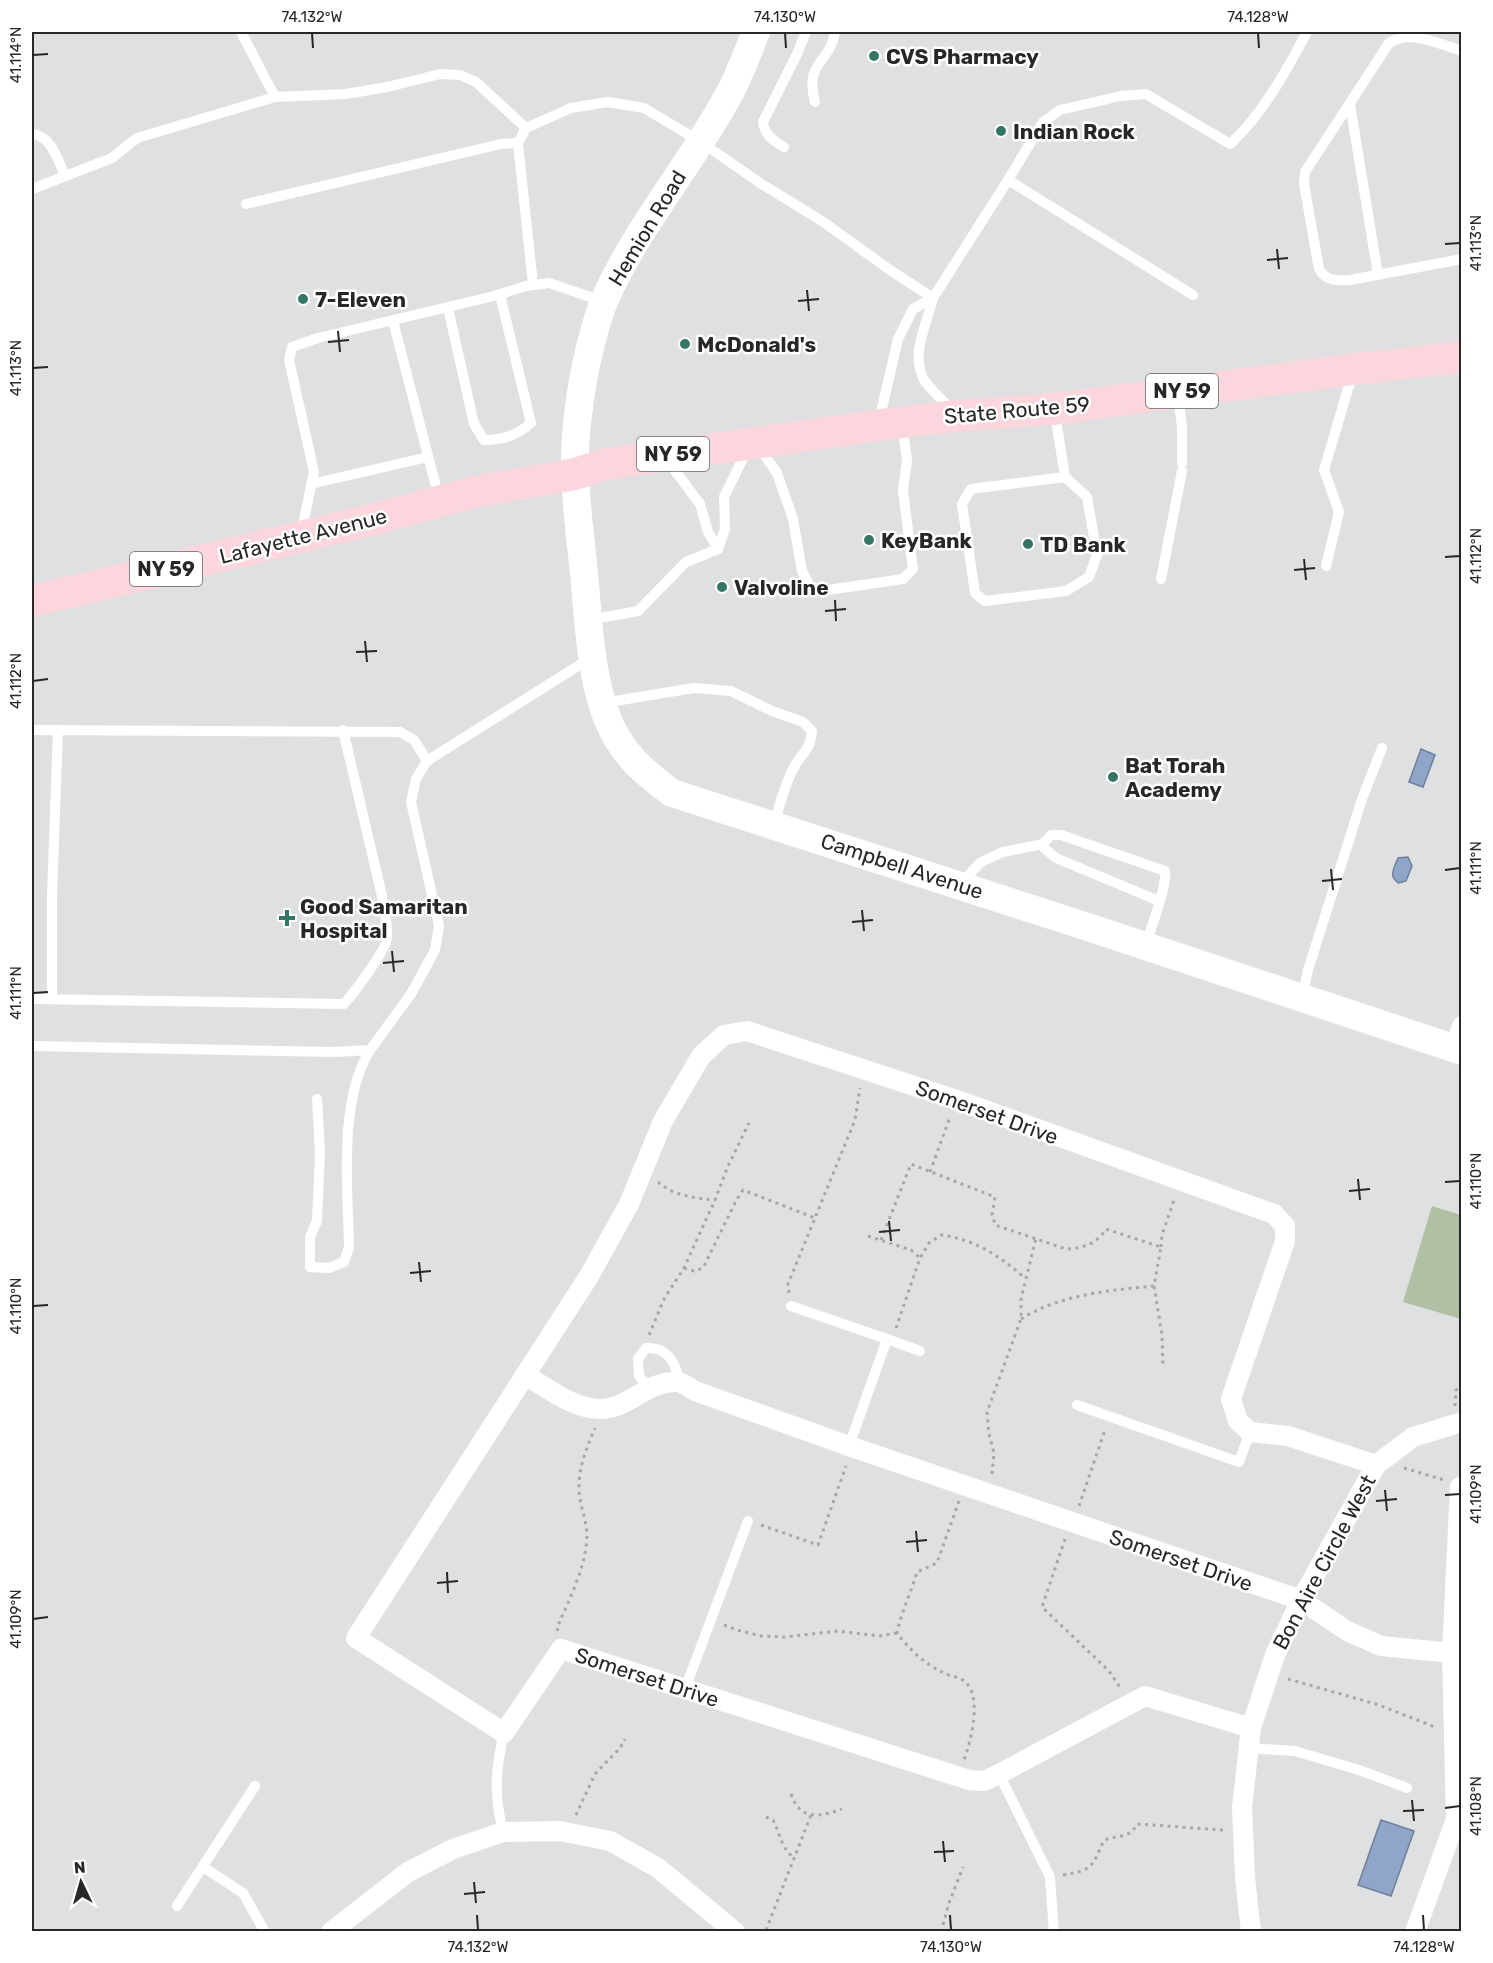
<svg xmlns="http://www.w3.org/2000/svg" width="1493" height="1963" viewBox="0 0 1493 1963" font-family="Rubik,sans-serif">
	<rect width="100%" height="100%" fill="#dfe0e1"/>
	<!-- green -->
	<polygon fill="#b1c0a4" points="1432,1206 1461,1215 1461,1319 1403,1302"/>
	<!-- water -->
	<g fill="#8fa5ca" stroke="#707f99" stroke-width="1.5">
		<polygon points="1421,749 1435,755 1423,787 1409,782"/>
		<path d="M1408,857l4,9 -6,15 -7,2c-11,-6 -5,-15 -1,-25z"/>
		<polygon points="1381,1820 1414,1831 1391,1896 1358,1885"/>
	</g>
	<g fill="none" stroke-linecap="round" stroke-linejoin="round">
		<!-- path -->
		<g stroke="#a6a7a8" stroke-width="3" stroke-dasharray="3 4.5" stroke-linecap="butt">
			<polyline points="930,1172 950,1117"/>
			<path d="M658,1182c16,14 36,16 57,18"/>
			<polyline points="868,1236 911,1250 920,1258"/>
			<path d="M881,1240l30,-76 84,33 -3,17 3,11 71,24c16,0 32,-6 40,-20l55,18 -7,39 8,49 1,32"/>
			<polyline points="1161,1247 1162,1235 1175,1197"/>
			<polyline points="684,1268 694,1271 703,1268 737,1199 743,1190 815,1218"/>
			<polyline points="789,1293 788,1284 855,1120 860,1088"/>
			<path d="M1021,1319c37,-24 90,-29 133,-33"/>
			<path d="M896,1328l24,-70 9,-15 12,-8c36,5 58,21 84,43"/>
			<polyline points="649,1335 664,1299 684,1268 715,1200 728,1166 749,1123"/>
			<polyline points="1455,1406 1456,1390 1462,1386"/>
			<polyline points="1404,1468 1444,1480"/>
			<polyline points="992,1474 994,1453 989,1434 987,1412 1021,1319 1021,1299 1036,1238"/>
			<path d="M959,1501l-22,62 -20,9c-6,21 -16,40 -20,61 11,15 28,31 45,39 6,4 16,4 22,9 19,14 7,60 0,79"/>
			<polyline points="1079,1506 1105,1430"/>
			<polyline points="761,1525 818,1545 846,1466"/>
			<polyline points="1065,1539 1042,1607 1109,1671 1121,1689"/>
			<polyline points="724,1625 737,1630 761,1636 785,1637 838,1631 879,1636 897,1633"/>
			<path d="M558,1631l-1,-3c12,-29 29,-60 30,-92 0,-12 -5,-25 -7,-37 -4,-25 5,-48 15,-71"/>
			<polyline points="1288,1679 1379,1705 1435,1727"/>
			<path d="M791,1794c9,27 29,23 51,15"/>
			<polyline points="576,1815 595,1774 620,1748 625,1739"/>
			<path d="M766,1817l7,3c7,13 8,28 21,38"/>
			<path d="M1063,1875c30,-5 29,-8 41,-35 13,-5 26,-1 33,-16l86,6"/>
			<polyline points="766,1930 811,1815"/>
			<polyline points="941,1932 949,1903 963,1867"/>
		</g>
		<!-- lane -->
		<g stroke="#fff" stroke-width="10">
			<polyline points="241,32 275,97"/>
			<path d="M1462,51c-24,-7 -51,-22 -73,-8l-84,129 -1,12 15,85c7,12 18,12 31,11l112,-21"/>
			<path d="M815,102c-11,-41 15,-38 20,-70"/>
			<polyline points="1350,104 1378,275"/>
			<path d="M32,134c20,2 25,25 33,41"/>
			<path d="M784,147c-12,-7 -19,-12 -21,-25l34,-68 9,-22"/>
			<polyline points="32,189 112,158 137,138 275,97 346,94 387,87 440,74 460,75 476,82 526,128"/>
			<polyline points="246,204 501,144 518,143"/>
			<polyline points="533,285 518,143 526,128 571,108 608,102 644,108 701,142 760,183 822,221 890,270 933,298"/>
			<path d="M1193,295l-185,-115 35,-58 17,-12 61,-14 25,-2 84,50c33,-30 56,-73 77,-112"/>
			<path d="M448,308l26,116 10,16c20,0 33,-5 47,-17l-31,-128"/>
			<polyline points="393,321 439,498"/>
			<polyline points="1178,395 1182,427 1182,463"/>
			<path d="M953,411c-10,-10 -21,-20 -29,-31 -14,-26 3,-56 9,-82l75,-118"/>
			<polyline points="1055,413 1065,477 1087,497 1097,555 1089,577 1066,591 985,601 975,593 962,504 971,489 1065,477"/>
			<polyline points="879,421 898,339 913,309 933,298"/>
			<polyline points="758,446 777,473 793,519 802,571 810,586 821,591 903,579 913,569 903,491 907,460 902,423"/>
			<polyline points="667,460 700,504 708,532 718,549 725,529 724,497 747,450"/>
			<polyline points="311,484 428,457"/>
			<polyline points="301,534 314,472 289,360 292,347 318,338 494,296 526,286 549,283 602,301"/>
			<polyline points="1326,566 1339,512 1324,470 1353,372"/>
			<polyline points="1161,579 1182,471"/>
			<polyline points="589,620 638,611 686,562 718,549"/>
			<path d="M603,703l91,-15 37,3 41,20 31,11 9,9c-2,21 -11,22 -19,38 -9,18 -14,37 -19,56"/>
			<polyline points="32,730 400,732 414,740 427,761"/>
			<polyline points="960,884 981,862 1003,852 1043,844"/>
			<path d="M1146,945c4,-15 22,-61 19,-74l-104,-36h-10l-8,9 1,4 12,10 103,43"/>
			<polyline points="1302,998 1308,970 1362,799 1382,748"/>
			<path d="M32,999l312,5c9,-10 43,-55 43,-66 1,-14 -3,-28 -5,-42l-39,-166"/>
			<polyline points="52,999 52,895 58,731"/>
			<polyline points="32,1046 335,1052 370,1050 411,994 435,950 439,926 411,802 416,779 427,761 589,659"/>
			<path d="M317,1099l3,53 -3,69 -7,16v30l19,1 15,-6 5,-14c-1,-59 -11,-146 21,-198"/>
			<polyline points="791,1306 887,1339 849,1446"/>
			<polyline points="887,1339 920,1351"/>
			<path d="M648,1387l-9,-11 -1,-17 8,-11c22,-1 29,14 34,34"/>
			<polyline points="1077,1405 1239,1462 1250,1432"/>
			<polyline points="685,1689 748,1521"/>
			<polyline points="1249,1748 1295,1751 1359,1770 1407,1788"/>
			<polyline points="999,1774 1050,1877 1054,1932"/>
			<path d="M503,1832c-9,-37 -8,-61 1,-99"/>
			<polyline points="203,1867 243,1893 265,1932"/>
			<polyline points="177,1906 255,1786"/>
		</g>
		<!-- street -->
		<g stroke="#fff" stroke-width="20">
			<polyline points="1454,1049 1462,1026"/>
			<path d="M525,1375c24,14 47,33 75,34 30,0 47,-29 78,-27 6,1 12,6 17,9l154,55 452,154 46,31 34,15 71,7"/>
			<polyline points="1251,1728 1145,1696 999,1774 984,1781 969,1780 561,1649 504,1733 356,1638 589,1276 629,1204 663,1121 701,1056 724,1035 747,1031 957,1100 1274,1214 1285,1226 1285,1241 1231,1399 1238,1421 1250,1432 1288,1436 1376,1465"/>
			<polyline points="331,1932 408,1872 453,1849 503,1832 560,1831 610,1841 658,1868 735,1932"/>
			<polyline points="1251,1932 1245,1877 1242,1807 1251,1728 1275,1655 1301,1600 1376,1465 1413,1437 1462,1422"/>
			<polyline points="1415,1932 1456,1819 1452,1653 1460,1487"/>
		</g>
		<!-- secondary -->
		<path stroke="#fff" stroke-width="28" d="M756,32c-9,22 -17,45 -29,66 -38,69 -90,129 -122,201 -9,21 -14,44 -19,66 -7,35 -12,71 -11,108 1,37 7,75 10,112 4,43 6,89 21,130 14,37 35,55 66,78l422,136 368,122"/>
		<!-- primary -->
		<polyline stroke="#fbd7dd" stroke-width="32" points="32,601 371,520 474,492 575,474 606,464 902,422 957,416 1054,409 1354,369 1462,357"/>
	</g>
	<!-- ticks -->
	<path fill="none" stroke="#272728" stroke-width="2" d="M312,33l1,15M785,33l1,15M1258,33l1,15M33,55l15,-1M1445,244l15,-1M1277,249l2,20M1267,260l21,-2M807,290l2,21M798,301l21,-2M338,331l2,21M328,342l21,-2M33,368l15,-1M1445,557l15,-1M1304,559l2,21M1294,570l21,-2M835,600l1,21M825,611l21,-2M365,641l2,21M356,652l21,-1M33,681l15,-2M1331,869l2,21M1445,870l15,-2M1322,881l20,-2M862,910l2,21M852,922l21,-2M392,951l2,21M383,963l21,-2M33,993l15,-1M1358,1179l2,21M1445,1182l15,-1M1349,1191l21,-2M889,1221l2,20M879,1232l21,-2M419,1262l2,20M410,1273l21,-2M33,1306l15,-1M1385,1490l2,21M1445,1495l15,-1M1376,1501l21,-2M916,1531l2,21M906,1542l21,-2M447,1572l1,21M437,1583l21,-2M33,1619l15,-2M1412,1800l2,21M1445,1808l15,-2M1403,1811l21,-1M943,1841l2,21M934,1852l20,-1M474,1882l2,21M464,1894l21,-2M477,1915l1,15M950,1915l1,15M1423,1915l1,15"/>
	<!-- markers -->
	<g fill="#347666" stroke="#fff" stroke-width="2">
		<circle cx="874" cy="56" r="6"/>
		<circle cx="1001" cy="131" r="6"/>
		<circle cx="303" cy="299" r="6"/>
		<circle cx="685" cy="344" r="6"/>
		<circle cx="869" cy="540" r="6"/>
		<circle cx="1028" cy="544" r="6"/>
		<circle cx="722" cy="587" r="6"/>
		<circle cx="1113" cy="777" r="6"/>
		<path d="M284 909h6v6h6v6h-6v6h-6v-6h-6v-6h6z"/>
	</g>
	<g text-anchor="middle" dominant-baseline="central" stroke-width="5" stroke-linejoin="round" paint-order="stroke">
		<!-- shield labels -->
		<g fill="#fff" stroke="#686868" stroke-width="1.5">
			<rect x="1146" y="374" width="72" height="34" rx="4.5"/>
			<rect x="637" y="437" width="72" height="34" rx="4.5"/>
			<rect x="130" y="552" width="72" height="34" rx="4.5"/>
		</g>
		<g font-size="20" font-weight="bold" fill="#272728">
			<text x="1182" y="391">NY 59</text>
			<text x="673" y="454">NY 59</text>
			<text x="166" y="569">NY 59</text>
		</g>
		<!-- poi labels -->
		<g font-size="21" font-weight="bold" fill="#272728" stroke="#fff" text-anchor="start">
			<text x="886" y="56">CVS Pharmacy</text>
			<text x="1013" y="131">Indian Rock</text>
			<text x="315" y="299">7-Eleven</text>
			<text x="697" y="344">McDonald's</text>
			<text x="881" y="540">KeyBank</text>
			<text x="1040" y="544">TD Bank</text>
			<text x="734" y="587">Valvoline</text>
			<text x="1125" y="765">Bat Torah<tspan x="1125" dy="24">Academy</tspan></text>
			<text x="300" y="906">Good Samaritan<tspan x="300" dy="24">Hospital</tspan></text>
		</g>
		<!-- street labels -->
		<g font-size="21" fill="#272728" stroke="#fff">
			<text transform="translate(647 228) rotate(-59)">Hemion Road</text>
			<text transform="translate(1017 410) rotate(-5)">State Route 59</text>
			<text transform="translate(303 536) rotate(-14)">Lafayette Avenue</text>
			<text transform="translate(902 866) rotate(18)">Campbell Avenue</text>
			<text transform="translate(987 1112) rotate(20)">Somerset Drive</text>
			<text transform="translate(1181 1560) rotate(19)">Somerset Drive</text>
			<text transform="translate(1324 1562) rotate(-62)">Bon Aire Circle West</text>
			<text transform="translate(647 1677) rotate(18)">Somerset Drive</text>
		</g>
	</g>
	<!-- border -->
	<rect width="1493" height="1963" fill="none" stroke="#ffffff" stroke-width="66"/>
	<!-- north arrow -->
	<g transform="translate(81 1882) rotate(355)" stroke="#ffffff" stroke-width="4.5" paint-order="stroke">
	<path d="M0-4.5L10 22L0 15L-10 22Z" fill="#272728"/>
	<text y="-9" font-size="16" font-weight="bold" text-anchor="middle" fill="#272728">N</text>
	</g>
	<rect x="33" y="33" width="1427" height="1897" fill="none" stroke="#272728" stroke-width="2"/>
	<g font-size="15" text-anchor="middle" fill="#272728">
		<text x="312" y="22">74.132°W</text>
		<text x="785" y="22">74.130°W</text>
		<text x="1258" y="22">74.128°W</text>
		<text transform="translate(16 55) rotate(-90)" y="5">41.114°N</text>
		<text transform="translate(1476 243) rotate(-90)" y="5">41.113°N</text>
		<text transform="translate(16 368) rotate(-90)" y="5">41.113°N</text>
		<text transform="translate(1476 556) rotate(-90)" y="5">41.112°N</text>
		<text transform="translate(16 681) rotate(-90)" y="5">41.112°N</text>
		<text transform="translate(1476 868) rotate(-90)" y="5">41.111°N</text>
		<text transform="translate(16 993) rotate(-90)" y="5">41.111°N</text>
		<text transform="translate(1476 1181) rotate(-90)" y="5">41.110°N</text>
		<text transform="translate(16 1306) rotate(-90)" y="5">41.110°N</text>
		<text transform="translate(1476 1494) rotate(-90)" y="5">41.109°N</text>
		<text transform="translate(16 1619) rotate(-90)" y="5">41.109°N</text>
		<text transform="translate(1476 1806) rotate(-90)" y="5">41.108°N</text>
		<text x="478" y="1952">74.132°W</text>
		<text x="951" y="1952">74.130°W</text>
		<text x="1424" y="1952">74.128°W</text>
	</g>
</svg>
